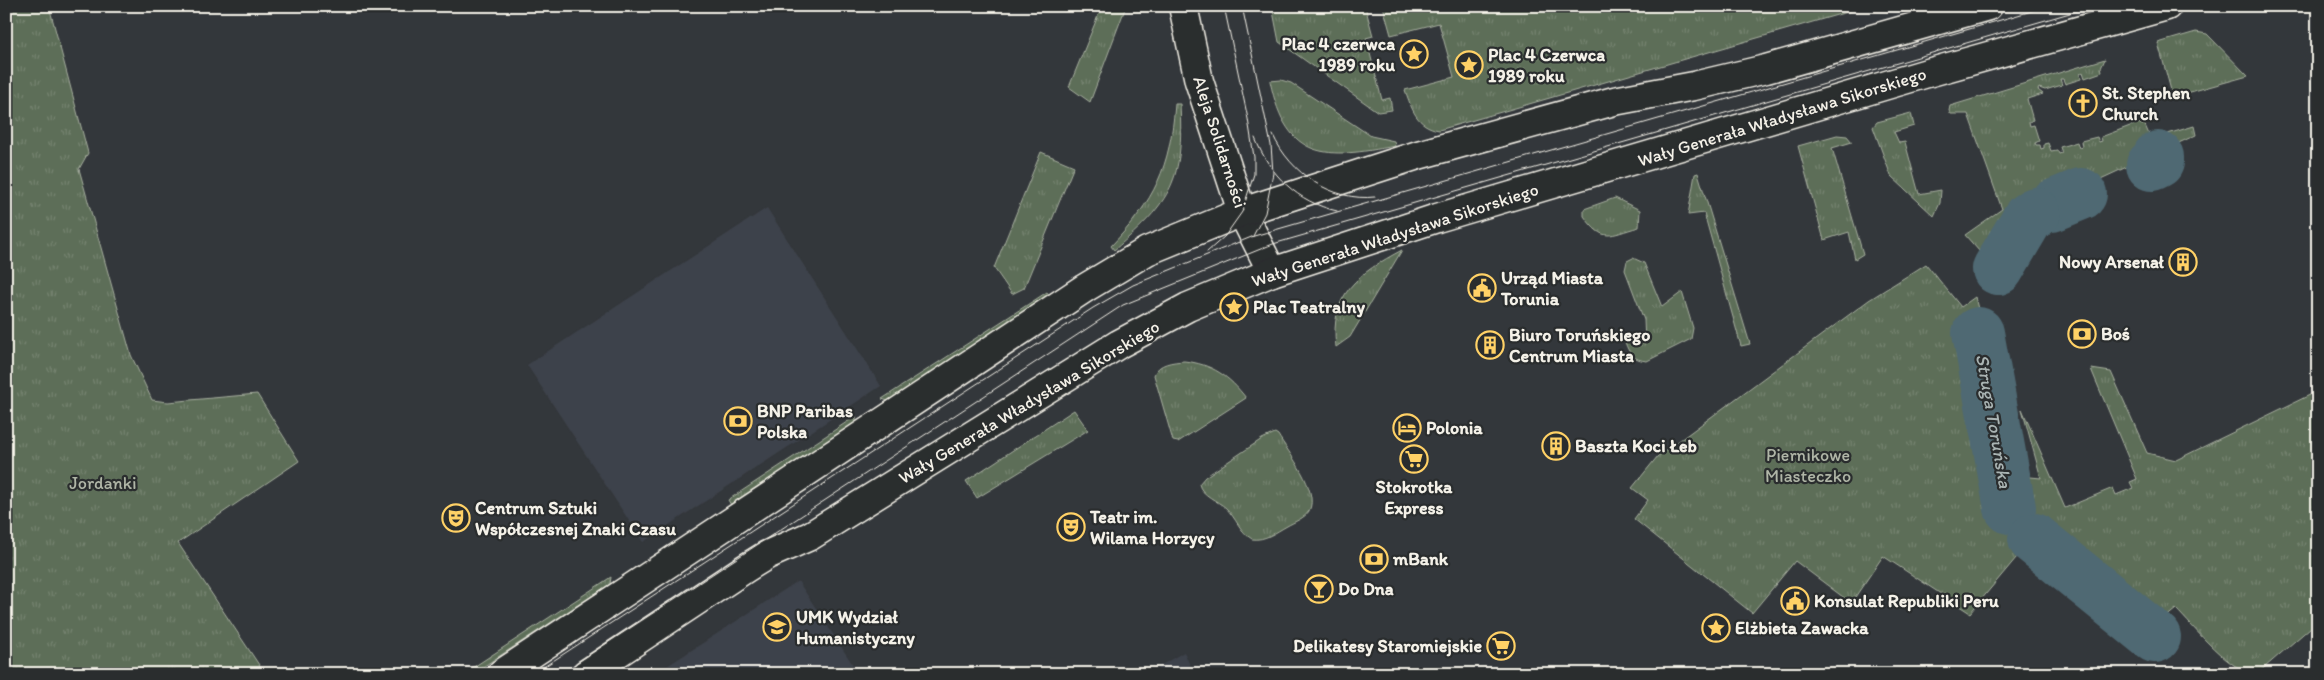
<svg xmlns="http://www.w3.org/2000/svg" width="2324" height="680" viewBox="0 0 2324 680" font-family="Itim,sans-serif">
	<defs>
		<pattern id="grass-tufts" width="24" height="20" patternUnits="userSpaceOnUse" patternTransform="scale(1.25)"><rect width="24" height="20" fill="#5d6e58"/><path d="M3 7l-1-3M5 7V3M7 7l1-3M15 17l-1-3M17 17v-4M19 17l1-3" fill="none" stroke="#758370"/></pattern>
	</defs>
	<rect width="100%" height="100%" fill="#33373b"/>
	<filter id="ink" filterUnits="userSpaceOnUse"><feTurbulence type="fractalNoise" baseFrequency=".02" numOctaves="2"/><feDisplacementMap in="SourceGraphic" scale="10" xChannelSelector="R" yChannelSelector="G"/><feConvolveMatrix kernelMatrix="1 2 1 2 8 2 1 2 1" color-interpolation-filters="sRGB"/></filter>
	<g filter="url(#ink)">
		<!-- built -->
		<g fill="#3e424b">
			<polygon points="767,208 881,386 643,542 527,365"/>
			<polygon points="798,581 859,674 655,674"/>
			<polygon points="1184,652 1194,674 1160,674 1158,667"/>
		</g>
		<!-- grass -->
		<g fill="url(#grass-tufts)" stroke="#a8b0a0">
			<polygon points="6,6 49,6 88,153 79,169 131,355 152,400 168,402 257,394 299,461 178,543 265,674 6,674"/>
			<polygon points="1102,6 1126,6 1090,102 1069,87"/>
			<polygon points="1272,6 1365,6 1373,36 1366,38 1382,100 1390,98 1392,110 1378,112 1279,42"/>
			<path d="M1383,6h485l-429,124c-23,-4 -27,-21 -34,-40l49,-13 -15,-54 -48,12z"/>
			<polygon points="2196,32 2207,34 2248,76 2176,96 2172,94 2158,43"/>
			<polygon points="2105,59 2101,68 2102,72 2085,78 2083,72 2080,74 2081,79 2065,84 2063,79 2060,79 2062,85 2045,90 2039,88 2038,90 2043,94 2027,99 2033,120 2029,122 2030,126 2034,125 2039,141 2035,143 2036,145 2040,145 2041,149 2044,148 2044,144 2048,143 2051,151 2057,150 2059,154 2062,153 2060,147 2077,142 2079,148 2082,147 2081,141 2097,137 2099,142 2102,141 2101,137 2138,123 2143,125 2144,123 2151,139 2194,126 2196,135 2027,213 1995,269 1965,235 2002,209 1968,114 1951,114 1949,111 1950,106"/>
			<path d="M1281,80l10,3 80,53 23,5 1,5c-69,13 -108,16 -125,-65z"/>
			<path d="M1175,104h5c4,76 -8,97 -66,146l-3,-4c44,-46 59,-78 64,-142z"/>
			<polygon points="1911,113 1914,126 1894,132 1899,143 1905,142 1919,194 1941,190 1940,203 1934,216 1891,176 1873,127 1877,122"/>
			<polygon points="1837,135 1847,136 1852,142 1832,148 1863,254 1855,259 1849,232 1824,240 1798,146"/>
			<polygon points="1041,152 1074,166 1024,288 1012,294 994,268"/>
			<polygon points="1698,173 1750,344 1741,346 1704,213 1688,215 1695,174"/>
			<path d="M1615,198l25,12 -1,17c-30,8 -35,17 -55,-11v-7z"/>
			<path d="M1402,250l-52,87 -14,10c-7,-53 23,-74 66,-97z"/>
			<path d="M1633,258l11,5 18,44 20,-15 11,36 -2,11 -44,22c-13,-1 -18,-7 -22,-19l20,1 -1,-23 -19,-50 2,-9z"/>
			<path d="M1926,264l35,43 14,-10 45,179 21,2 -19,-69 43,99 48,-20 3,7 17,-7 -3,-6 7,-3 -46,-110 20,3 36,81 29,7 142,-69v230l-61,53c-26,0 -63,-47 -81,-65l-22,18 -117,-94 -67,80 -87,-57 -32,47 -56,-42 -43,52 -118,-94 14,-19 -16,-12 30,-37 2,1 205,-152z"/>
			<polygon points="1047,292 1050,296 888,401 882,399"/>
			<path d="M1184,361c28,3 45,15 62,37l-68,44 -5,-1 -19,-66c4,-12 19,-13 30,-14z"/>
			<polygon points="1074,410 1088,430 977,498 966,481"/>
			<polygon points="856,416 856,423 731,505 728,500"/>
			<path d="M1275,433l3,2c10,17 42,56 31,76 -4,7 -15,11 -22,15 -11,6 -22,15 -35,13 -12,-7 -16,-21 -26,-31 -8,-7 -25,-13 -27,-24l6,-7 57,-38z"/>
			<polygon points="611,577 610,584 472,674 463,674"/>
		</g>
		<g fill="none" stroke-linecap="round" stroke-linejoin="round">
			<!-- river -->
			<g stroke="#4f6973" stroke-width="52">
				<polyline points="2152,165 2158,162 2158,157"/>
				<polyline points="2052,206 2081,194"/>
				<polyline points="1998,269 2028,218 2035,213"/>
				<polyline points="1978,333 2010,508"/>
				<polyline points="2034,539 2155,637"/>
			</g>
			<!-- tertiary casing -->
			<g stroke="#f4f1e8" stroke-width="31">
				<g id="tertiary">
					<polyline points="1183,6 1199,81 1242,212 1272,272"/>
					<polyline points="501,674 1085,288 1147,251 1242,212 1418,155 1614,101 1694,86 1766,69 1988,6"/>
					<polyline points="586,674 746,568 767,555 810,536 1119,344 1188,307 1272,272 1437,218 1924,74 2167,6"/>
				</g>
			</g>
			<!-- tertiary -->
			<use href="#tertiary" stroke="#2a2d2e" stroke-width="28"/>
			<!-- tram -->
			<g stroke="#f4f1e8" stroke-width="1">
				<polyline points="1242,6 1271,145 1273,173 1265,213 1252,238"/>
				<path d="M1273,135c17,38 59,67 102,62"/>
				<path d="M1255,138c15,37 42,64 82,73"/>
				<polyline points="1207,252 1225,236 1242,212 1254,174 1254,157 1248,119 1224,6"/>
				<polyline points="533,674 1093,308 1133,285 1254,236 2049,6"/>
				<polyline points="560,674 1123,305 1273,244 2094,6"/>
			</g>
		</g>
	</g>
	<!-- icons -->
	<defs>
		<g id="sight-ring" transform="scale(1.4375)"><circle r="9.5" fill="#2a2d2e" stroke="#ffd166" stroke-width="1.5"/><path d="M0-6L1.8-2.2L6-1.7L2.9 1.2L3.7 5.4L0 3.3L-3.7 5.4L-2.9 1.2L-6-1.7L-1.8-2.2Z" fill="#ffd166"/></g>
		<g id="church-ring" transform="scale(1.4375)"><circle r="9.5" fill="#2a2d2e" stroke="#ffd166" stroke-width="1.5"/><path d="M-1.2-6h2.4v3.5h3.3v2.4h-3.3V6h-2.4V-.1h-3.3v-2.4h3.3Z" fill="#ffd166"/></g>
		<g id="building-ring" transform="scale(1.4375)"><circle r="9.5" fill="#2a2d2e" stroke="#ffd166" stroke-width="1.5"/><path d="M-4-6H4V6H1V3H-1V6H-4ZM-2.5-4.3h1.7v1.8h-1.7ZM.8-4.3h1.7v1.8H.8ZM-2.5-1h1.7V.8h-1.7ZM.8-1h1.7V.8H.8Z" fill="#ffd166"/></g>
		<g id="civic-ring" transform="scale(1.4375)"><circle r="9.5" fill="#2a2d2e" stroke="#ffd166" stroke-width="1.5"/><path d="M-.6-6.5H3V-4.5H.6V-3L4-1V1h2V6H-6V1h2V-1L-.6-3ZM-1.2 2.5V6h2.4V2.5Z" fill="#ffd166"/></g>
		<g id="bank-ring" transform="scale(1.4375)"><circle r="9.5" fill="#2a2d2e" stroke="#ffd166" stroke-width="1.5"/><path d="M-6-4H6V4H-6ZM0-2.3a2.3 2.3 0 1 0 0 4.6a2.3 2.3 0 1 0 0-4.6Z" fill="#ffd166"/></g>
		<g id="hotel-ring" transform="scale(1.4375)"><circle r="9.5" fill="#2a2d2e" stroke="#ffd166" stroke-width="1.5"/><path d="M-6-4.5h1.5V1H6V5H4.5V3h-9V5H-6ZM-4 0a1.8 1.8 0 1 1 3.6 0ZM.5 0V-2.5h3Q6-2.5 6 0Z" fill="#ffd166"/></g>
		<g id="supermarket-ring" transform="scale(1.4375)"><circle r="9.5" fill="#2a2d2e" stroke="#ffd166" stroke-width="1.5"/><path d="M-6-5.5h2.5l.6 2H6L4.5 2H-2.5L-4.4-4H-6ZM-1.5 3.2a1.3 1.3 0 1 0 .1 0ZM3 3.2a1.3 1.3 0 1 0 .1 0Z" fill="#ffd166"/></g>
		<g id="theatre-ring" transform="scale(1.4375)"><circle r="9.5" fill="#2a2d2e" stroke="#ffd166" stroke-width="1.5"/><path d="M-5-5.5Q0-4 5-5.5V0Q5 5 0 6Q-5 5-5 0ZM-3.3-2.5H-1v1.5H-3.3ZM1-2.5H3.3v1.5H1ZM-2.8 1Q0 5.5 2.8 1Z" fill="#ffd166"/></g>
		<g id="bar-ring" transform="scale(1.4375)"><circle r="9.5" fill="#2a2d2e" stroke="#ffd166" stroke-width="1.5"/><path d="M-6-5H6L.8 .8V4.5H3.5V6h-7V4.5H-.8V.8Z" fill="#ffd166"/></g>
		<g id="university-ring" transform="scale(1.4375)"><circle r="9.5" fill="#2a2d2e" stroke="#ffd166" stroke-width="1.5"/><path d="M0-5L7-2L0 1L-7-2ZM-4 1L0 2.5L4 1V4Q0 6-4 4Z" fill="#ffd166"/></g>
	</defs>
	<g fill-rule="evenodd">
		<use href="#sight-ring" x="1414" y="54"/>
		<use href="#sight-ring" x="1469" y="65"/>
		<use href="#church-ring" x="2083" y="103"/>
		<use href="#building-ring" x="2183" y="262"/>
		<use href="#civic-ring" x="1482" y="288"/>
		<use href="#sight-ring" x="1234" y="307"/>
		<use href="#bank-ring" x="2082" y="334"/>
		<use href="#building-ring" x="1490" y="345"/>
		<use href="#bank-ring" x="738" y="421"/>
		<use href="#hotel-ring" x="1407" y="428"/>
		<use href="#building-ring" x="1556" y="446"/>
		<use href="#supermarket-ring" x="1414" y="459"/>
		<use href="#theatre-ring" x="456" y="518"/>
		<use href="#theatre-ring" x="1071" y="527"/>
		<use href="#bank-ring" x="1374" y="559"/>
		<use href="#bar-ring" x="1319" y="589"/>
		<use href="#civic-ring" x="1795" y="601"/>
		<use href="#university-ring" x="777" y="627"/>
		<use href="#sight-ring" x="1716" y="628"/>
		<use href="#supermarket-ring" x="1501" y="646"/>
	</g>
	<g text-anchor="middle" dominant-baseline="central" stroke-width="4.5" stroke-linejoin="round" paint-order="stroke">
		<!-- poi labels -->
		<g font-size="18" font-weight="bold" fill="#f4f1e8" stroke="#2a2d2e" text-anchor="start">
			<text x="1395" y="44" text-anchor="end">Plac 4 czerwca<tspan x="1395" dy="21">1989 roku</tspan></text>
			<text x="1488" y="55">Plac 4 Czerwca<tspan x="1488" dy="21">1989 roku</tspan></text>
			<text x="2102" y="93">St. Stephen<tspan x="2102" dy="21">Church</tspan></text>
			<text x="2164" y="262" text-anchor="end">Nowy Arsenał</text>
			<text x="1501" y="278">Urząd Miasta<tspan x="1501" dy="21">Torunia</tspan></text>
			<text x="1253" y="307">Plac Teatralny</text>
			<text x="2101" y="334">Boś</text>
			<text x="1509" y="335">Biuro Toruńskiego<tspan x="1509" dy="21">Centrum Miasta</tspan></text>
			<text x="757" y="411">BNP Paribas<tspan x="757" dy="21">Polska</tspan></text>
			<text x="1426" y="428">Polonia</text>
			<text x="1575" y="446">Baszta Koci Łeb</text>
			<text x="1414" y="487" text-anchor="middle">Stokrotka<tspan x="1414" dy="21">Express</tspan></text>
			<text x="475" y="508">Centrum Sztuki<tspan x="475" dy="21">Współczesnej Znaki Czasu</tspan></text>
			<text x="1090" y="517">Teatr im.<tspan x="1090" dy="21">Wilama Horzycy</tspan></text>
			<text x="1393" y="559">mBank</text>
			<text x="1338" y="589">Do Dna</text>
			<text x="1814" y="601">Konsulat Republiki Peru</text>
			<text x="796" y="617">UMK Wydział<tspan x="796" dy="21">Humanistyczny</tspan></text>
			<text x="1735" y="628">Elżbieta Zawacka</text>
			<text x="1482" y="646" text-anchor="end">Delikatesy Staromiejskie</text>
		</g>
		<!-- street labels -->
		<g font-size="18" fill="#f4f1e8" stroke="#2a2d2e">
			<text transform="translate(1782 117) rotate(-17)">Wały Generała Władysława Sikorskiego</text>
			<text transform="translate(1220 142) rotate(72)">Aleja Solidarności</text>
			<text transform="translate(1395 235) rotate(-18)">Wały Generała Władysława Sikorskiego</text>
			<text transform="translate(1029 402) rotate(-31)">Wały Generała Władysława Sikorskiego</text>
		</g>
		<!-- park labels -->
		<g font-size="18" fill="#b0b6a7" stroke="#2a2d2e">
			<text x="1808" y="455">Piernikowe<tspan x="1808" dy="21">Miasteczko</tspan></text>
			<text x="103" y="483">Jordanki</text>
		</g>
		<!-- water labels -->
		<g font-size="19" font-style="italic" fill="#aab4b3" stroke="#2a2d2e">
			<text transform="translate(1994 421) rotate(80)">Struga Toruńska</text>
		</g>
	</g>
	<!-- margin -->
	<rect width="2324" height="680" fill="none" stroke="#2a2d2e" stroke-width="25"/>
	<rect x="12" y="12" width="2299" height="655" fill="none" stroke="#f4f1e8" stroke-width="2" filter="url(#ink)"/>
</svg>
